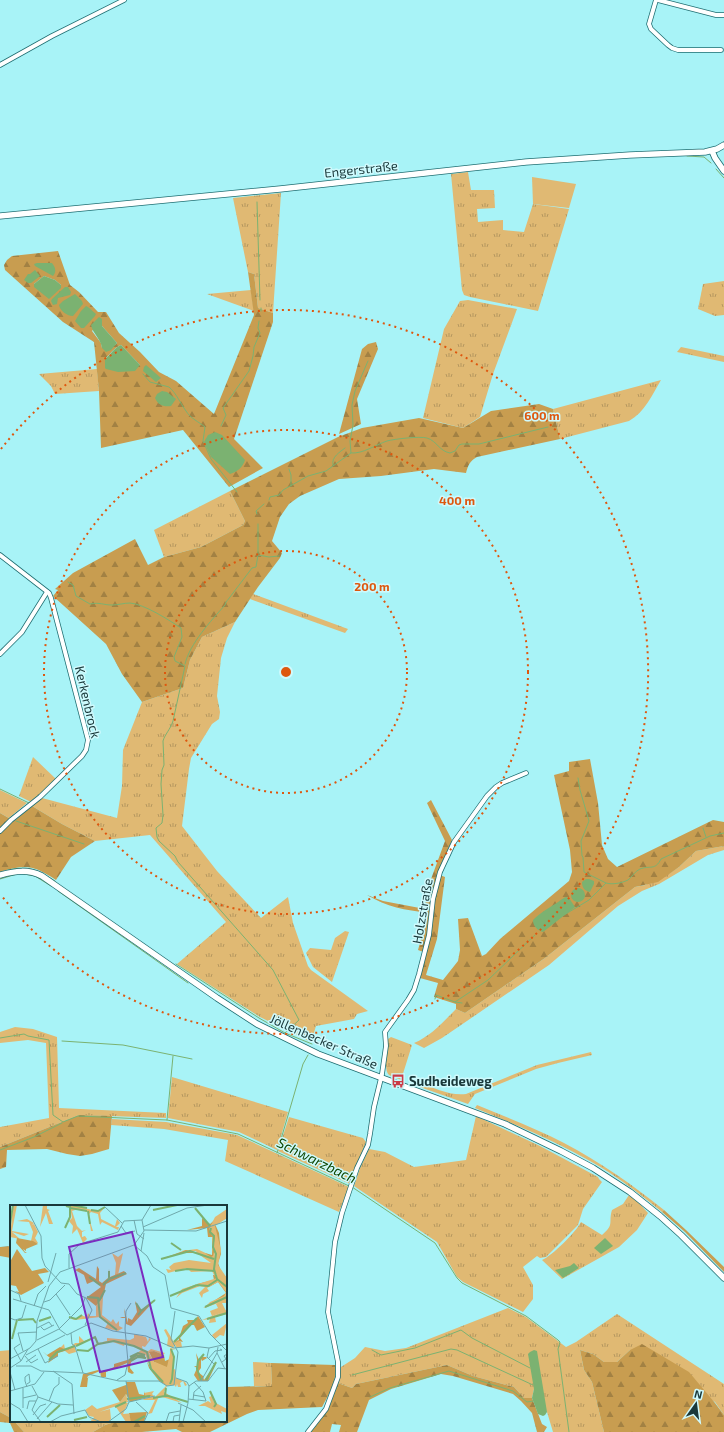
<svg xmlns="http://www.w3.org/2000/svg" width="724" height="1432" viewBox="0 0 724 1432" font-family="'Exo 2',sans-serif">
	<defs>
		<pattern id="grass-tufts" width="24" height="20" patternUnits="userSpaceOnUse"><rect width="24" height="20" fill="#e0b973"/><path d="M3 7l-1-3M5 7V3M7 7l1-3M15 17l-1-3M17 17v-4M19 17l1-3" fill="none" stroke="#b5975f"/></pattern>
		<pattern id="forest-firs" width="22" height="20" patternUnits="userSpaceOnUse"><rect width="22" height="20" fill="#c89d50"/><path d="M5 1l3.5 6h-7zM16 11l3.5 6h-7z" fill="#a28143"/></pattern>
	</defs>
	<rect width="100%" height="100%" fill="#a8f3f7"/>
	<!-- grass -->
	<g fill="url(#grass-tufts)">
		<polygon points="468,172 471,190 494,190 495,208 477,209 478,222 503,220 503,230 524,232 533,204 569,209 538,311 470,297 464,295 462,290 451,174"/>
		<polygon points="281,193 273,313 258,308 254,274 248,272 233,198"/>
		<polygon points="724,281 724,315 715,316 698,309 703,284"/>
		<polygon points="251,290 254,311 207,294"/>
		<polygon points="468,300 517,309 493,374 480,417 463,428 423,418 444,329 460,301"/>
		<polygon points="681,347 724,356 724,362 677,352"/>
		<polygon points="97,369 99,391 55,394 51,386 39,374"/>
		<path d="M661,380c-9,15 -16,32 -32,41l-69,18 -7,-30z"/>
		<polygon points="230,491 245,521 243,525 201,547 164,557 154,530"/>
		<polygon points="253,594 348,629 345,633 250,599"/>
		<polygon points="235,622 227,638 221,658 217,696 220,712 219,719 212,724 191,758 189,769 182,826 217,871 261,918 288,897 293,923 308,966 311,970 368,1011 357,1014 354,1019 316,1026 311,1042 260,1017 177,964 226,922 150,835 95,841 62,824 32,806 42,798 117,818 122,786 123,750 142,702 183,688 190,660 202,637"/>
		<polygon points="33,757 56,779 31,802 19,796"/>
		<polygon points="0,790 27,803 9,818 0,813"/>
		<path d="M724,846v4l-16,5 -49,29 -17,7 -24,15 -69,59 -107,73 -18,10 -10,-5c17,-7 29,-21 42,-34l9,4 80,-55 90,-71 10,-2 25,-12 9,-6 17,-16z"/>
		<polygon points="345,931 349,932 332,982 313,967 306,953 310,948 331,950 335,938"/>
		<polygon points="15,1027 33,1029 57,1037 59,1108 166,1113 166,1118 79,1115 0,1147 0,1127 49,1118 46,1043 28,1040 0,1043 0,1032"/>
		<path d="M391,1037l21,8 -11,35c-3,-2 -9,-3 -12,-5 -6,-5 -1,-29 -1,-36z"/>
		<path d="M591,1052l1,3 -34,8 -22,6 -61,25 -7,10 -51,-18 2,-4c15,6 31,14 47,12l71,-29z"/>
		<polygon points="172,1077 288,1112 277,1150 239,1132 168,1118"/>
		<path d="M477,1105c29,12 60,24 87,38 36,19 69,42 100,67l-2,2c-17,-14 -34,-27 -52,-39 -42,-27 -89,-46 -135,-65z"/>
		<polygon points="476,1116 540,1146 598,1177 599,1179 602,1182 583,1209 578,1225 546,1257 540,1258 537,1256 523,1267 533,1285 533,1299 523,1312 463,1282 457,1277 437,1242 354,1186 360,1168 369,1149 385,1152 414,1167 466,1160"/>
		<polygon points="289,1117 363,1138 366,1142 350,1184 278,1151"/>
		<polygon points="112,1119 166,1122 237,1135 349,1187 339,1212 225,1161 228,1140 164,1129 111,1125"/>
		<path d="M629,1195l9,7 10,11 -11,17 -18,17 -57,32 -20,-19c10,-4 34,-28 39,-38l21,13c13,-11 6,-12 10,-25l11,-6z"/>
		<polygon points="508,1308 526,1317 566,1347 576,1342 617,1314 724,1384 724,1415 715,1402 630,1350 617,1362 604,1362 593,1354 580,1350 584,1370 592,1382 604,1432 553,1432 547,1412 534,1389 532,1398 524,1398 514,1387 473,1376 447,1365 356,1384 352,1388 338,1383 341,1367 355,1358 365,1347 385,1351 406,1348"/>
		<polygon points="11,1350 11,1418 0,1412 0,1351"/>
		<polygon points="253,1362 271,1363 272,1386 254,1386"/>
		<polygon points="14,1421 118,1421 105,1425 93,1432 24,1432"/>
	</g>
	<!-- forest -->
	<g fill="url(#forest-firs)" fill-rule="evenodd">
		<path d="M58,251l12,34 9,7 19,20h8l13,21 21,19 19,20 17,9 38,33 40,-99 -6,-43 6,2 4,34 15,5v9l-39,117 29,29 -34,19 -46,-57 -82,18 -2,-57 -5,-49 -31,-20 -58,-52 -1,-5 3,-5 5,-4zM44,276l11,4 6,5 -27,-1zM102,319v7l15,17 -2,2 -13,3 -1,-5 -9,-12zM121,345l19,20 -35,-6c5,-5 9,-11 16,-14z"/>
		<polygon points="376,342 378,349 357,399 361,424 339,434 362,349 368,344"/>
		<path d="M539,404l14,5 7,30 -83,18c-7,4 -9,8 -11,16l-32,-4 -53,7 -42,3 -39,17 -11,8 -9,13 -8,24 10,12 -2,5 -22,29 -23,35 -33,15 -12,23 -7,28 -41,14 -20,-28 -16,-30 -53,-48 5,-6 -3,-1 18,-16 62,-34 13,26 16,-8 37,-10 42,-22 2,-4 -15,-30 108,-54 24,-9 57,-10 44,10 28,-17z"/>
		<path d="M590,759l8,44 4,42 6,14 9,8 96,-47 11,2v24l-28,5 -17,16 -21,15 -23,5 -90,71 -80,55 -9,-4v-5l-22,-7 4,-14 -18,-5 6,-25 -8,-3 10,-37c-23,-3 -41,-6 -61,-18l16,6 42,8 2,-19 18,-49 -18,-38 4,-3 21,40 -15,34 8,3 -8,62 -11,36 17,5 15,-19 2,-11 -2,-31 10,-1 14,38 4,-2 14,-15 69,-58 3,-9 -2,-22 -16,-75 15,-4v-9z"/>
		<path d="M32,806l30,18 33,17 -24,16 -15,23c-23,-15 -30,-16 -56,-8v-59l14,8z"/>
		<polygon points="79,1115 112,1116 109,1149 92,1154 80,1156 67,1154 47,1149 7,1150 6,1167 0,1169 0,1147"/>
		<polygon points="664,1210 686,1230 724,1267 724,1272 685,1232 662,1212"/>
		<polygon points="11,1246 11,1258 0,1256 0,1247"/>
		<polygon points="642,1344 689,1372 715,1403 724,1415 724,1432 604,1432 592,1382 584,1370 580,1350 593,1354 604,1362 617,1362 630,1350"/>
		<path d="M271,1363l64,2c3,15 -6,29 -13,42l-64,3 -11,4 -37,18h-28l-6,-3 -34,3h-49l12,-7 13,-4h108v-34l46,-1z"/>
		<polygon points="447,1365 473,1376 514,1387 524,1398 532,1398 542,1424 547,1427 544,1432 537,1432 532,1413 521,1401 513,1394 453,1376 441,1374 391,1389 369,1400 357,1432 339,1432 341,1425 332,1424 330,1432 311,1432 328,1410 338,1383 352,1388 356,1384"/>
		<polygon points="0,1412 11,1418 11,1421 14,1421 24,1432 14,1432 10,1423 0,1422"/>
	</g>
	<!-- pitch -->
	<polygon fill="#e0b973" points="532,177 576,184 569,208 533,204"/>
	<!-- water -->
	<g fill="#7bb271">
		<path d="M37,263h15c3,4 5,8 1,13l-18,-10 -1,-2z"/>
		<polygon points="35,270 40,276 31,283 28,283 24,280 28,274 30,274"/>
		<polygon points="44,276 55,280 61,285 61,288 49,299 34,287 34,284"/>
		<polygon points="65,287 68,287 71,292 70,295 58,298 57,304 53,305 51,301 52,299"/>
		<path d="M75,294l7,7 1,3 -10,12c-6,0 -13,-5 -14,-11l4,-4z"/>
		<polygon points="86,306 88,307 96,314 95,316 84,328 81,328 75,321 81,311"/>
		<path d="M99,317l3,2v7l15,17 -6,7 -5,2 -4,-4c-1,-9 -9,-14 -11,-23z"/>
		<path d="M121,345l19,20 -5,6 -17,1 -12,-3 -1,-1v-9c6,-5 9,-11 16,-14z"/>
		<polygon points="146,365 161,378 156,382 143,371 144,367"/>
		<path d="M162,391l5,1 9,7 -5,7c-8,1 -13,-1 -16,-8l2,-4z"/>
		<path d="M215,432l7,3 23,25c-2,7 -8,12 -15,14l-19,-17 -7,-15 4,-7z"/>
		<path d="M586,879h3l5,2v3l-4,8c-5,-1 -8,-4 -8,-10z"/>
		<circle cx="578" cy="895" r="7"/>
		<path d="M566,897l3,1 6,9 -32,25c-6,-2 -10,-6 -10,-12 7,-7 14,-11 22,-16 4,-2 6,-5 11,-7z"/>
		<polygon points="605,1238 613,1246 601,1254 594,1248"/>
		<polygon points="574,1263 579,1268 563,1278 555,1270 570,1266"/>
		<polygon points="534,1350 537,1351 547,1412 545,1415 543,1416 538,1414 532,1398 534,1389 528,1354 530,1352"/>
	</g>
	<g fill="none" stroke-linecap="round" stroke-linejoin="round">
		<!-- stream -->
		<g stroke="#7bb271" stroke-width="1">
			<polyline points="687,156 704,157 711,163"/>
			<polyline points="716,169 724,178"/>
			<polyline points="257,202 260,300"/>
			<polyline points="261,311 261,308"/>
			<path d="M143,374l7,8 19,5c8,7 11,16 17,24 4,7 13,11 19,16l-2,14 8,18 26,33"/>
			<polyline points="221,426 226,415 223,408 249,371 253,356 254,347 260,333 258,328 259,321"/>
			<path d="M351,453c12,1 24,-8 36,-12 7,-2 33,-5 40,-3 10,3 12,13 23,15l5,-2 4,-6 3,-1h17l69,-17"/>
			<path d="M333,465c-2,-8 7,-13 12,-17"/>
			<polyline points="289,469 291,475 291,486"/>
			<polyline points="269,500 270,497 279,495 283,490 308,476 326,471 351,453 350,441 353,425 352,405 355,391 368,361"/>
			<polyline points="257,514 256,511 264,504"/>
			<polyline points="258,524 258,555"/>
			<path d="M68,582l5,3 3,11 14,8c10,-2 13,1 22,1 6,0 12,-2 18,-2 14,1 39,17 51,25l1,9 -8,20 1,4 10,5 -12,55c-3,9 -8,13 -10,20l1,24 -2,5 -1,14 2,31 -1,8 -6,5 1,9 2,4 16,15 3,6 95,108 26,50 -14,13 27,11"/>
			<path d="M185,664c5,-21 26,-43 40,-59 1,-4 3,-5 5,-8 7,-10 15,-19 22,-29l4,-1 2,-12 11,2 10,-1"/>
			<polyline points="0,789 29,803"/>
			<polyline points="10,818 23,808"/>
			<polyline points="16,821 84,844"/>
			<polyline points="703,828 706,837"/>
			<path d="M8,870c21,-5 30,0 47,11"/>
			<polyline points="24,874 35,876 51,886"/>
			<polyline points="0,879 17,874"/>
			<path d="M606,883c6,2 16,0 22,-3 4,-3 7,-9 12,-11 10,-4 15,2 21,-10l49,-23 14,-3"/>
			<polyline points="58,891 188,983"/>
			<polyline points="564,915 589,900 606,883 584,872 583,857 582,856 581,841 589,821 580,790 578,778"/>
			<polyline points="176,964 259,1018 285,1033"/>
			<polyline points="435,999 436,995 455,1002 488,980 535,935"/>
			<polyline points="455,1002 462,1003"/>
			<polyline points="0,1038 24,1034 28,1036 49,1040 53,1115 63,1122 78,1116 167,1120 238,1134 349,1186"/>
			<polyline points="62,1041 123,1045 192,1059"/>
			<polyline points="167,1120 173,1056"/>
			<polyline points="0,1150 34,1137 62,1123"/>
			<polyline points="277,1153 303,1064 308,1055"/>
			<polyline points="352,1187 435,1243 457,1278 462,1283 526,1316 558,1340 560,1342 558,1349 569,1432"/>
			<polyline points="372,1350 381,1355 415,1348 461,1330 472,1338 530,1368"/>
			<polyline points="352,1375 451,1349 457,1350 533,1385"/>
			<polyline points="370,1397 390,1388 449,1371 513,1391 527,1402 533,1401"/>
		</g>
		<!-- street casing -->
		<g stroke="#1f6e72" stroke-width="5.5">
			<g id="street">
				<polyline points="656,0 649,24 651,29 668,45 672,48 678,50 721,50"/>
				<polyline points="658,0 716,15 724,15"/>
				<polyline points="0,65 52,36 124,0"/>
				<polyline points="0,555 49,593 51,598 88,740 86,750 82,756 40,797 11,820 0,831"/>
				<polyline points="0,654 22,632 47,592"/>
				<polyline points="308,1432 326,1409 338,1377 338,1362 328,1312 335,1242 342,1213 357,1168 368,1145 370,1134 374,1107 382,1074 386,1046 385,1032 408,1000 414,990 419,974 429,935 433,899 440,872 454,842 487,796 496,787 502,783 526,773"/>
			</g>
		</g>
		<!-- secondary casing -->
		<g stroke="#1f6e72" stroke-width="7">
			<g id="secondary">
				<polyline points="712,151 715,158 724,171"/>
				<polyline points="0,216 280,189 526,162 630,155 705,152 717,149 724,145"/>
				<path d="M0,875c15,-4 28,-6 42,1l175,122 40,26 61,30 187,70 56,27 32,17 37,24 30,24 21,19 43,43"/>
			</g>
		</g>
		<!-- street -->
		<use href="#street" stroke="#fff" stroke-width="4"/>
		<!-- secondary -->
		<use href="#secondary" stroke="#fff" stroke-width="5.5"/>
	</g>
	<!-- distance rings -->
	<g fill="none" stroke="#de570e" stroke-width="2" stroke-dasharray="2 4">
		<circle cx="286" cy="672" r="121"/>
		<circle cx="286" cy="672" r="242"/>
		<path d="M1 449A362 362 0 1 1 1 895"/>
	</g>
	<!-- icons -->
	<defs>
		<g id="bus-bare" transform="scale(1.08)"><path d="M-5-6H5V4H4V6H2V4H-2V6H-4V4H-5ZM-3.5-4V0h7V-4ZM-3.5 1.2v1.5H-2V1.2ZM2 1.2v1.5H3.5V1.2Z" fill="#cb3b47" stroke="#cffafd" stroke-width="2.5" paint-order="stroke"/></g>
	</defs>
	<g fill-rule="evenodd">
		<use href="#bus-bare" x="398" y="1081"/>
	</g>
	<g text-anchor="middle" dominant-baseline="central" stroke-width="3" stroke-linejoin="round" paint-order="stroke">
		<!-- street labels -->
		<g font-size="13" fill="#19383a" stroke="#cffafd">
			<text transform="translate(361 169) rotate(-6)">Engerstraße</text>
			<text transform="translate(88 702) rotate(77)">Kerkenbrock</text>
			<text transform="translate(422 911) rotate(-80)">Holzstraße</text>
			<text transform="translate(324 1041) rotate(24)">Jöllenbecker Straße</text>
		</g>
		<!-- poi labels -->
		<g font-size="13" font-weight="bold" fill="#19383a" stroke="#cffafd" text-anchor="start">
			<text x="409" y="1081">Sudheideweg</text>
		</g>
		<!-- water labels -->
		<g font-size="14" font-style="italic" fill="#0e4501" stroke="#cffafd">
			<text transform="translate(317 1160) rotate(26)">Schwarzbach</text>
		</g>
	</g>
	<!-- overview -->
	<g transform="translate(10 1205)">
		<rect width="217" height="217" fill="#a8f3f7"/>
		<path d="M3,0h4l-5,26 17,3 -5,2 -12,-4 8,7 -10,-2zM33,0h4v4l3,1 -2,1 5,13h-4l-3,-11 -6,14zM50,0h11l26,6 8,-4 -5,6 1,6 14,7 2,-7 3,4 -4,4h3l-1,3 -16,-8 -2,3 -2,-11 -7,-2 -3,3 5,16h-2l-3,-19 -10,-3 -6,2 5,15 5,5 4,-1 -4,2v5l3,-1 2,3 -4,4 -6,-14 -5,5 1,-8 -4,-5 3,-3 -2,-11zM17,14l7,4 -2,2 2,-1 4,8 -3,6 3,5 -3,1 -4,-3 2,-9 -4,-10 -12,-1zM202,31l2,1 1,23 3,14 -4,1 -2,-4 -21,1 -4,-4 -19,5 -2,-4 5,1 -2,-3 5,-4 15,-3 22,3 -14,-10 -14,1 14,-1 -1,-2h-15l16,-2 15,7zM102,48l6,4 5,-4 -5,22h-3l1,-12zM93,92l-1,18 9,7 2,-3 3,5 3,-3v5l4,2 -5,3 -13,-3 3,-5 -8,-6 -25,3 -7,-2 8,1 6,-4 -4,-4 5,5 4,1 1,-4 2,3h6v-10zM217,93v5h-5l4,8 -14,5 -2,-5 8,-3 -2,-4zM217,118l-3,13 -4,-1 -5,4 -3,-4zM156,124l8,13 3,-2 4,2 1,5 -5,1 -2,-3 -2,3 -6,-2 1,-8 -4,-8zM124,129l12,3 2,5 1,-4 2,1 -6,8 -3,-1 1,5 4,1 4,-3 14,4 -2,2 -9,-4 -5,2 5,9 8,4 5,1 3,-8v-11l6,1 -5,1 3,7 -3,14 4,-2 1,9 9,4 2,3 -2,1 -2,-5 -3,2 1,4h-3l-1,-3 -1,3 -2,-2 -7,1 -3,6 18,11 -23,-7 -7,17 -4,1 7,-14h-13l10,-4h-8v-3l10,-2 -2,3 3,3 11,-11 -15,-17 -6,-15v4l-8,-1 -9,4 13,-11 -7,-4 -9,-3 -1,3 -11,-4h-11l-16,8 11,-6 -2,-7 -20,9 1,6 -7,2 -4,-3 3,-2h-7v-2l3,-3 1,5h4l6,-6h4v-7l5,5 12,-4 2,6 9,-2v-3l23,2 4,-2zM116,189l2,8 -29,10 11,-3 1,10 -3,3h-16l-2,-4 2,2 2,-3 -5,-1 -4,-6 7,-5 5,4 23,-7zM202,191l2,6 13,7v4l-6,-2 1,3 -17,-8h-7l10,-5 3,2 -2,-6zM114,198h4l-5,11 24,-2 -18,2 3,7 -6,1 -10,-15z" fill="#e0b973"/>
		<path d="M217,4v9l-12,6 4,9 2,21 -3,9 4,11 5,4v20l-24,10 23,-15 -8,-11 -9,5 -12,-3 17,-4 -1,-5h4l1,3 -2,-24 -2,-2 -1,4 -2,1 -6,-4 7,2 2,-18h-6l-1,-9 -20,2 15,-4v-8l8,6zM7,33l16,3 5,3 -12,5v2l-3,-2 2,3h2l-2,1 -9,-10zM7,44l15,22 13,-3 4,4 -11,2 6,9 -23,12 -6,-4 4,1 -3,-6 -6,-1v-23zM176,45l11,3h-14l-22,6zM87,61l2,3v12l3,2 6,-5 1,-9 1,8 14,-6 3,3 -21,10 -3,13 -7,9 -10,-8 15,-11 -7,-6 -7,3 -3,-9 -9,-5 4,-2 17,11zM146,94l-25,27 -5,-2v-6h-4l-2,-1h5l-1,-9 4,15v-5l4,2 5,-8 -2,-11 6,9zM188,111l7,11 -8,4 -3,-6h-3l-11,13 3,4 -4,-1 -4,2 4,-3 -1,-3 -1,3 -3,2 6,-7 3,-9 5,-3 -1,-3h8zM64,141l-6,4 -10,3v3l-10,7 2,-5 -8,-7 5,4 13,-8 6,3zM144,146l10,4 1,6 5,-2 -3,9 -13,-6 -5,-10zM186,148l3,7 5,-6 -1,3h3l1,1 -5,3 -1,-2v9l-3,4 5,4 1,4 13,-18 -9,19h-10l-4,-6 3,-7 -3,-2h4zM127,152l8,1 6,11 15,16 -7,-4 -10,-13 -3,-9 -8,-2 -7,5 -1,6 4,5 -2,1 -4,-2 -1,-9 -21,9v5h-5l-1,-6 -12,5 -1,2 4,-1 -3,1 -1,9h-7l3,-13 15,-4 5,2 11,-5v-3zM116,177h9l4,12 5,1v-4l1,5 5,-1 2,1 -22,6 -4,-8 -6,8 -8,-12 14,-5zM137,207l-3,10h-13l-2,-9z" fill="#c89d50"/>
		<path d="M217,4v9l-12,8 6,24 -3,15 9,13v22l-23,8 6,-6 14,-6 2,-4 -8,-10 -11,6 2,3 -6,3 -1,4 -3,-5 6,-6 -5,-1 -18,7 -6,5 6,-9 35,-11 -3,-3h3l-3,-9 2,-12 -3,-6 2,-11 -3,-1 -3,-7 6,-12zM217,105v4l-12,3 1,5 -7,1 1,-4 -8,1zM161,144l3,8 -2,21v5l-6,2 -16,-19 5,-4 12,5z" fill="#e0b973"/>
		<path fill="none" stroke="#7bb271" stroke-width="2" d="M60,0v3l17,3M61,0l16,3M185,3l15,18M81,5l7,1 7,-4M143,5l24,-5M78,6l2,13M0,19l3,-19M55,23l5,-11v-10l-4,-1M201,23l-1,4 4,4 -1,11 3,7 -2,15 3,10 10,8M161,38l10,7M151,54l29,-8 24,8M165,66l12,-2 28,2M79,72l11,8M99,74l17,-6M93,80l6,-6v-8M187,80l11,1 9,-6M160,91l27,-11M77,92l11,1 2,19 17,13M89,96l6,-11M126,98l5,8 -3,4M195,102l22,-10M131,106l14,-11M59,112l7,2 6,-4M197,114l20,-6M8,115l15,-1 3,4M29,116l12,-4M2,134l5,-19M164,137l23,-24M66,141l19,-9 3,7 16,-3 20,5 13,6 4,17 12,13M67,145l11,1 10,-7M120,152l8,-4 7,2M39,155l8,-8 18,-6M119,155l8,-5 8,2M121,156l7,-4 8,1M191,175l-4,-11 1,-8 6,-7M196,175l10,-18M160,179l2,-5 2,-22 -3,-8M156,183l-1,7 23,7M200,186l6,13 -2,3M143,193l12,-2M117,194l23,-3M105,202l11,-5M37,212l13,-12M64,215l13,-3M124,217l11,-6"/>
		<path fill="none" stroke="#6fa8ab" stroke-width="1" d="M15,0l16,31 1,22 3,8 16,17 8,1 8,10 9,4 6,12 -7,15M95,2l17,16M124,15l3,14 7,5M111,21l5,7 9,-2M133,22l44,-19 21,-3M134,25l52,1 31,-10M124,40l13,11 6,11 12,8 6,33 28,8 11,18 17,17M131,46l3,-18M59,63v-14l11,-10 38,-12 6,-11 18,-1M38,77l8,-29M0,85l9,4 2,7M46,89l14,21M3,94l36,11 10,18M34,97l6,-2 15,-15M24,101l4,-12 8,-8M0,113l5,2 7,-2 4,-13M31,122l3,3 10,-5M27,123l12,-6 3,4M49,124l8,6 24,-12 22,8 33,5 28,12 19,-2 16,2 18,-4M49,124l23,-23 3,-8M61,128l1,11 3,2 8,27M27,135l22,-11M10,139l-6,4 7,13M199,143l-2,9 7,7M28,144l7,14 13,-7M13,146l-5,-18 19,-1M207,148l8,16M16,150l39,-20M15,151l6,7 7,-4M0,154l20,-11 6,-7 1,-20 12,-35 11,-14 74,-27 10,-14 -2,-11 9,-15M198,154l7,-8 7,-1 -2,-1M16,157l10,-7M212,157l4,-3 -2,-3 3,-2M6,161h15l10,5 42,2 36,8h40l8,5 7,-1 4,-33 -7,-13 4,-28M0,163l11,-7 7,-12M43,166l19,13 2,30M0,167l5,18M166,173l11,4 2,4 -1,17 -5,19M107,175l8,-5 3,-13 -3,-33 1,-18 5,-8M191,176l16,-28 1,-6M17,179l3,-2 -1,-8 -4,3v4l2,6M22,181l6,11M179,181l7,-5h12l10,-13 9,1M0,186l25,-7 9,-12M183,190l12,2M28,192l20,7 15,1M13,193l13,-3M178,194l18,2 -3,-9 -9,-10M183,195l1,-8 7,-6M39,196l5,-13 5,-4v-7M119,197l26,-6M126,197l12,11 -4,9M0,198l10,6 8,13M168,198l15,7 13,12M13,203v-20M17,204l2,-8h7M22,205l9,12M22,205l6,-13M23,210l7,-9 6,-2M27,214l15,-17M40,217l11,-6 24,-6 4,7 12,5M98,217l18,-13 3,-7 -3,-21M135,217h23M156,217l3,-9 11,-2M163,217l1,-6 6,-1M169,217l2,-17"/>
		<path fill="#7b2cbf" fill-opacity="0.15" stroke="#7b2cbf" stroke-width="2" d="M122,27l31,125 -63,15 -31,-125z"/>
		<rect width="217" height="217" fill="none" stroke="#19383a" stroke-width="2"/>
	</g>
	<circle cx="286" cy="672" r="6" fill="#de570e" stroke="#cffafd" stroke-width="2"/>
	<g font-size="12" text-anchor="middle" font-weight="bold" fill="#de570e" stroke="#cffafd" stroke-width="3" stroke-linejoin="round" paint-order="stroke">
		<text x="542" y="420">600 m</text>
		<text x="457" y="505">400 m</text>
		<text x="372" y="591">200 m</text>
	</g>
	<!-- north arrow -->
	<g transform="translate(696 1404) rotate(14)" stroke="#cffafd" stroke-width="3" paint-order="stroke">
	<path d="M0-3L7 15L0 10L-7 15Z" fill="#19383a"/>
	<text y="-6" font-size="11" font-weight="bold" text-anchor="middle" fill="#19383a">N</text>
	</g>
</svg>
